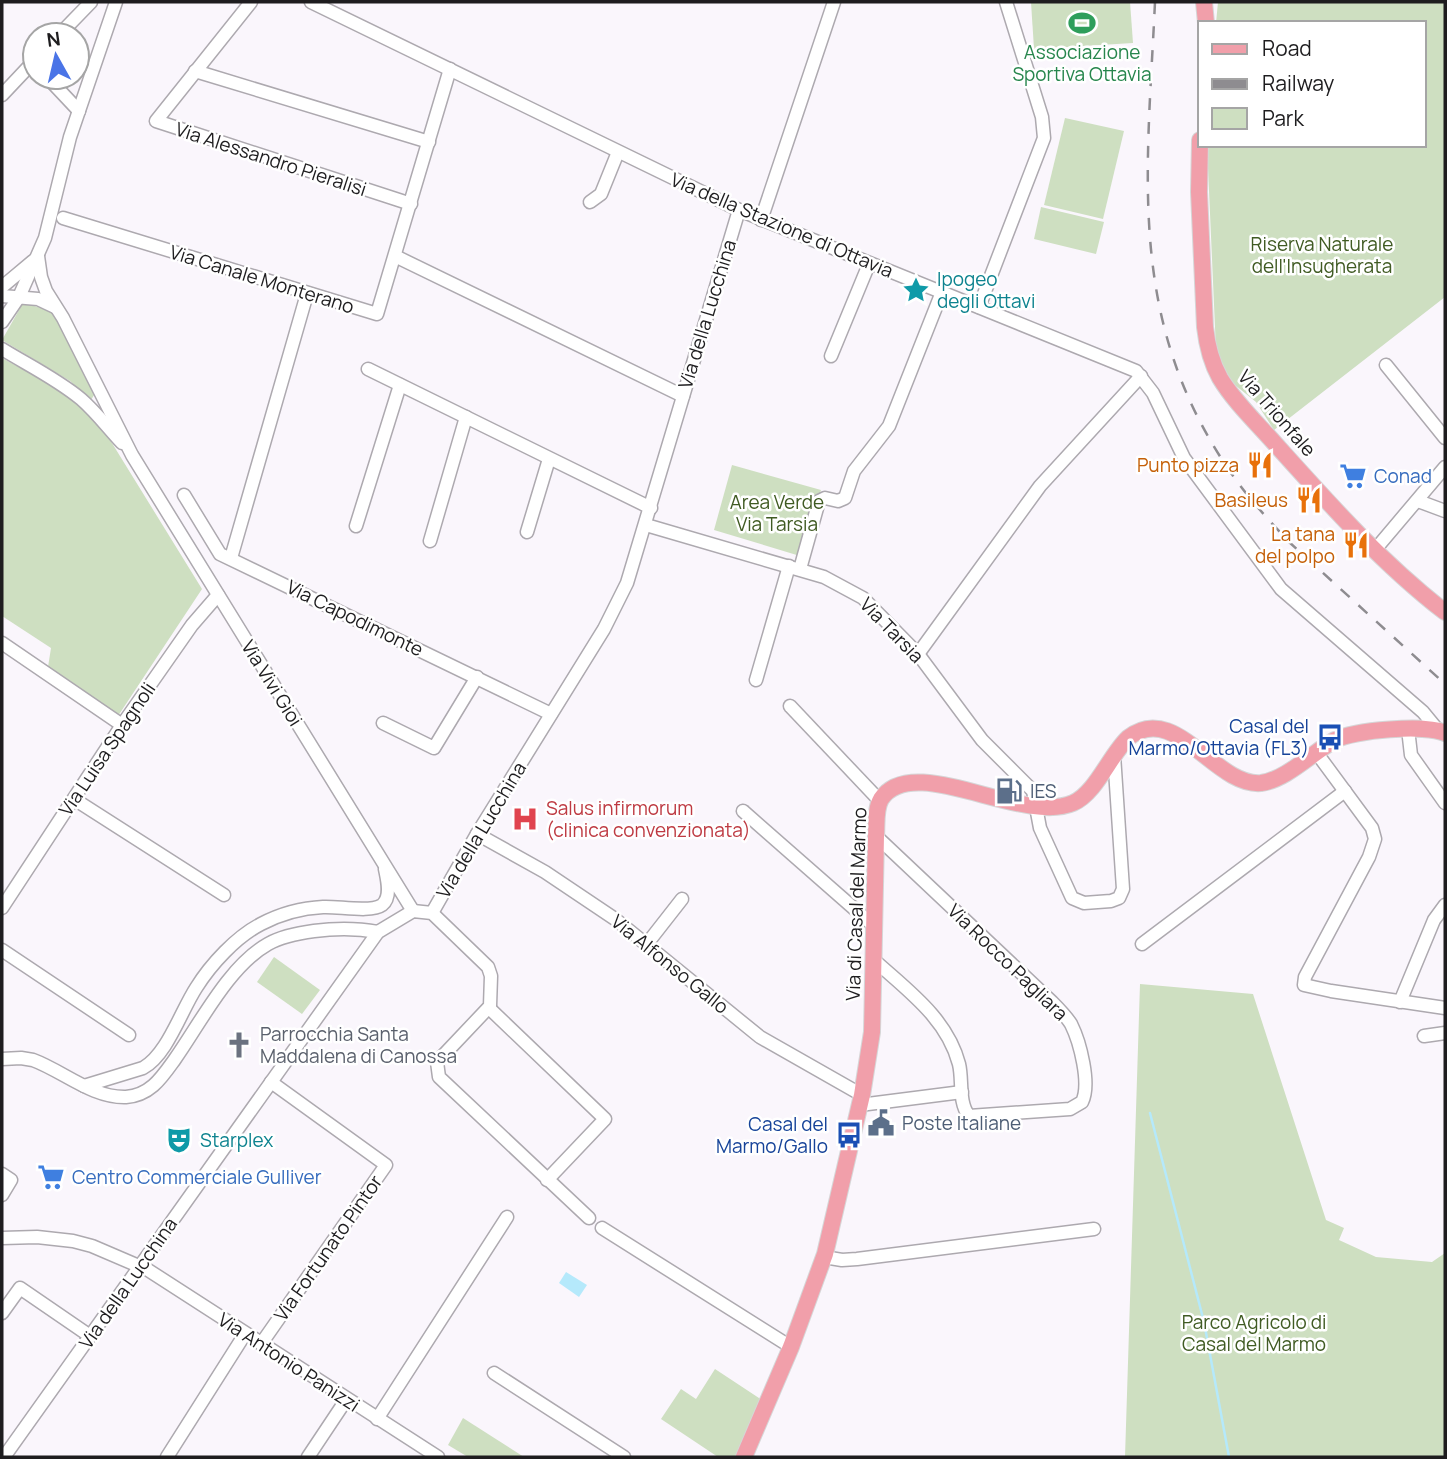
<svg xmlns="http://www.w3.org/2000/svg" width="1447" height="1459" viewBox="0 0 1447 1459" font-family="Manrope,sans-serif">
	<rect width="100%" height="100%" fill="#faf6fc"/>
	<!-- green -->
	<g fill="#cedfc1">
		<polygon points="1031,2 1130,2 1133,43 1034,49"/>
		<polygon points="1218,2 1445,2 1445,297 1274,430 1256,402 1230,381 1216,350 1207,145 1424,145 1424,23 1216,23"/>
		<polygon points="1065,118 1124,131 1103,219 1044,205"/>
		<polygon points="1041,207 1104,222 1096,254 1034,239"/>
		<polygon points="23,303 49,310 58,317 96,392 91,400 70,381 2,340"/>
		<polygon points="2,358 63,391 77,402 107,435 202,589 118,716 48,667 51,648 2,616"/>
		<polygon points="732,465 821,490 800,556 714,530"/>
		<polygon points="274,957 320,990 302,1014 257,982"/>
		<polygon points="1140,984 1253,994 1326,1220 1344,1228 1339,1240 1376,1257 1432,1262 1445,1253 1445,1457 1125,1457"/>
		<polygon points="715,1369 762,1400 736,1457 718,1457 661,1419 681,1389 696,1399"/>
		<polygon points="463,1418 524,1457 468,1457 448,1445"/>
	</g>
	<!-- water -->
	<polygon fill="#b5e9fb" points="566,1272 587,1285 579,1297 559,1283"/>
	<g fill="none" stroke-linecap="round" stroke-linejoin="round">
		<!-- stream -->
		<polyline stroke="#b5e9fb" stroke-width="2.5" points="1150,1113 1204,1322 1229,1457"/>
		<!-- minor casing -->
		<g stroke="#ada9af" stroke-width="15">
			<g id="minor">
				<polyline points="251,2 156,121 411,204"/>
				<polyline points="311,2 739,210 1136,371 1153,393 1184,458 1281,589 1423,712 1437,729"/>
				<polyline points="59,35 91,2"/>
				<polyline points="195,71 429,142"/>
				<polyline points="47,77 79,111"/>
				<polyline points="2,95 35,60"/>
				<polyline points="590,202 601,194 618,152"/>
				<polyline points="63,218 377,314 450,69"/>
				<polyline points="761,220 834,2"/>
				<polyline points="38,256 41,277 46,291 63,318 132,455 413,911"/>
				<polyline points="395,256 683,396"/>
				<polyline points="2,287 33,261"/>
				<polyline points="2,296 38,299 55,307"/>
				<polyline points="979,307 1044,138 1042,117 1006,2"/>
				<polyline points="2,322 19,297 45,238 70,137 116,2"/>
				<path d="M2,349c26,16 55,30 79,50 15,13 27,29 41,44"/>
				<polyline points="831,356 869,264"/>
				<polyline points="1386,365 1445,438"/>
				<polyline points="368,369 651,508"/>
				<polyline points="184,495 220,554 551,714"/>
				<polyline points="1418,501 1445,511"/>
				<polyline points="646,525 824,577 863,598 918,654 982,740 1033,791 1040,828 1072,898 1084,903 1111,901 1119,898 1123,889 1114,755"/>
				<polyline points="356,526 400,385"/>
				<polyline points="527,532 549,459"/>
				<polyline points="430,541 466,417"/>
				<polyline points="1374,551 1445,467"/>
				<polyline points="231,558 307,294"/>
				<polyline points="800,569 819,501 825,498 838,501 845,498 854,471 889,426 942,292"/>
				<polyline points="2,643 122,725"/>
				<polyline points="918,654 1040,486 1141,376"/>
				<polyline points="756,680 789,566"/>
				<polyline points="790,706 880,801"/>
				<polyline points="383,723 434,748 477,677"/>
				<polyline points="1408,729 1411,755 1445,803"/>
				<polyline points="1316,752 1372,828 1375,839 1369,857 1305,977 1304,985 1331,991 1445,1008"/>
				<polyline points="74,799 224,895"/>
				<polyline points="743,811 874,926"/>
				<polyline points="477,834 545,872 615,919 760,1037 862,1095"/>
				<polyline points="2,908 122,725 192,625 218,595"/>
				<polyline points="432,913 477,834 604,629 627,583 739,210"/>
				<polyline points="1142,944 1345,791"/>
				<polyline points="646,945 682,899"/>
				<polyline points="2,950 129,1035"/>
				<path d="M874,960c33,30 73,58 85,104 4,16 -1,38 10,52l101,-7 12,-7c9,-18 -2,-60 -11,-78 -5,-8 -12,-15 -19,-22l-176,-166"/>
				<polyline points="1400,1002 1434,920 1445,905"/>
				<polyline points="489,1008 605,1119 547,1180"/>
				<polyline points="1424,1036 1445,1033"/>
				<path d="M2,1059l19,-1 12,2c30,11 59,38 93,37 25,-2 36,-20 49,-38 26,-37 54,-93 93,-115 14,-8 31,-11 46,-13 22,-3 43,-3 64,1"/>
				<path d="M84,1086l59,-18c24,-13 38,-57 53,-80 15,-24 40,-51 65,-64 19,-10 41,-16 62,-17 15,-1 48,6 59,-2 10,-8 5,-26 3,-36"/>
				<polyline points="860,1105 962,1092"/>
				<polyline points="2,1174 11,1180 2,1195"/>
				<polyline points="602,1228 791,1347"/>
				<polyline points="2,1238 37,1237 73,1241 92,1246 148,1270 438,1457"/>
				<polyline points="824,1257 842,1260 857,1259 1094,1229"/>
				<polyline points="2,1313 20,1288 90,1336"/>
				<polyline points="261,1344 386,1165 271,1082"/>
				<polyline points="494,1373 624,1457"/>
				<polyline points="377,1419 507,1217"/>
				<polyline points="4,1457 378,932 413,911 432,913 488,967 491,976 490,1006 437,1062 439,1077 589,1218"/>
				<polyline points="167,1457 245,1334"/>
				<polyline points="308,1457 346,1400"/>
			</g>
		</g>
		<!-- major casing -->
		<g stroke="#d6d6d7" stroke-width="18">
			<g id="major">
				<polyline points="1204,2 1206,23"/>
				<path d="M1200,140l-1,52 6,135c2,18 6,35 15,51 15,25 39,47 58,69 53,59 105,117 167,165"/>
				<path d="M744,1457l47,-110 34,-93 37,-159 10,-63 4,-196c1,-11 -1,-27 5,-37 32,-48 141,26 192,4 23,-10 37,-48 55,-65 47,-38 87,49 133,45 25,-3 52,-31 74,-43 19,-10 91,-16 110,-7"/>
			</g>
		</g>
		<!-- minor -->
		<use href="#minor" stroke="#fff" stroke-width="12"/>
		<!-- major -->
		<use href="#major" stroke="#f19faa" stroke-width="16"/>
		<!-- rail -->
		<path stroke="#8e8c90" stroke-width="2.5" stroke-dasharray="12 12" stroke-linecap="butt" d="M1155,2c-8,173 -29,319 76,471 17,25 38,47 58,69l156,142"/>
	</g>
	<!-- icons -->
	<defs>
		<g id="stadium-bare" transform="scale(2.1)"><path d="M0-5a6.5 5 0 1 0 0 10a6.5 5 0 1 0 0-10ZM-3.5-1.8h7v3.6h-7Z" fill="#2e9e5b" stroke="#fff" stroke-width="2.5" paint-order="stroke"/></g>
		<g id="sight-bare" transform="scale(2.1)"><path d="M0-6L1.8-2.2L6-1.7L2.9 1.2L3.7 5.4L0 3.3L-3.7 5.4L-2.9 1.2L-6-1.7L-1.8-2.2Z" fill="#0f9aa8" stroke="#fff" stroke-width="2.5" paint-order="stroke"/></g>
		<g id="restaurant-bare" transform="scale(2.1)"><path d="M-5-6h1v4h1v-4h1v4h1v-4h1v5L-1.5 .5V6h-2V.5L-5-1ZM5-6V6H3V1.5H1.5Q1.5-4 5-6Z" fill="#e8710a" stroke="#fff" stroke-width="2.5" paint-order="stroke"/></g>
		<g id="supermarket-bare" transform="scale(2.1)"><path d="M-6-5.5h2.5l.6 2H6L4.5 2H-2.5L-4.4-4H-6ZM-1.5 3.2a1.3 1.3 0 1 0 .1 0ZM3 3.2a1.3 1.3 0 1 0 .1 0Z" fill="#3f7fe0" stroke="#fff" stroke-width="2.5" paint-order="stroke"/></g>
		<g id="bus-bare" transform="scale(2.1)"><path d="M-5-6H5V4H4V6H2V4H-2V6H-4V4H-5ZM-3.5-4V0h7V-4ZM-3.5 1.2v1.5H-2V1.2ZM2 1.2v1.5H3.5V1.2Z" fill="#1a4fb4" stroke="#fff" stroke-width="2.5" paint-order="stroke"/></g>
		<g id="fuel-bare" transform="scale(2.1)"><path d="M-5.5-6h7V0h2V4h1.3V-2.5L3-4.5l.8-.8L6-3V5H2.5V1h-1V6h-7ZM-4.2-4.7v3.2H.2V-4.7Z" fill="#5c6f8a" stroke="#fff" stroke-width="2.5" paint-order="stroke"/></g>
		<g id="hospital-bare" transform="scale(2.1)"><path d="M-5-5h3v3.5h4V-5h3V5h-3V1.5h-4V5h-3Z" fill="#e0444e" stroke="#fff" stroke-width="2.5" paint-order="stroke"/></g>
		<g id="church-bare" transform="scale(2.1)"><path d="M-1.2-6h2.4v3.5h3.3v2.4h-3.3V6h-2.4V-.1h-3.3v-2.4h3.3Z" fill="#6b7280" stroke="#fff" stroke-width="2.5" paint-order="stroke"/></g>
		<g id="civic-bare" transform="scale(2.1)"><path d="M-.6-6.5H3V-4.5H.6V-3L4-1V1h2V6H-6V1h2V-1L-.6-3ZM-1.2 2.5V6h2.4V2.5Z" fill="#5c6f8a" stroke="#fff" stroke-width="2.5" paint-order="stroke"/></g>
		<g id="theatre-bare" transform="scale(2.1)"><path d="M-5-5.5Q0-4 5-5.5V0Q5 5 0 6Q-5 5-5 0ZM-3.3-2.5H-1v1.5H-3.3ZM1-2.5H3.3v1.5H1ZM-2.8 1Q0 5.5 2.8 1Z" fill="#0f9aa8" stroke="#fff" stroke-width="2.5" paint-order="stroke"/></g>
	</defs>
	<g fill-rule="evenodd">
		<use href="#stadium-bare" x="1082" y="23"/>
		<use href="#sight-bare" x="916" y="290"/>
		<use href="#restaurant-bare" x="1260" y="465"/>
		<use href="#supermarket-bare" x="1353" y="476"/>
		<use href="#restaurant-bare" x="1309" y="500"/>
		<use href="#restaurant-bare" x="1356" y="545"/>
		<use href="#bus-bare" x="1330" y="737"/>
		<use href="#fuel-bare" x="1009" y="791"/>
		<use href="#hospital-bare" x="525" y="819"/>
		<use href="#church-bare" x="239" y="1045"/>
		<use href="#civic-bare" x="881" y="1123"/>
		<use href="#bus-bare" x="849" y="1135"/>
		<use href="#theatre-bare" x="179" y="1140"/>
		<use href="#supermarket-bare" x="51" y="1177"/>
	</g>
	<g text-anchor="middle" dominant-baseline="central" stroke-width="5" stroke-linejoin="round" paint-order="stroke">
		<!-- leisure labels -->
		<g font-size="19" fill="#27864d" stroke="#fff">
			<text x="1082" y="52">Associazione<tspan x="1082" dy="22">Sportiva Ottavia</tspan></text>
		</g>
		<!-- street labels -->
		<g font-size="19" fill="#1e1d1f" stroke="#fff">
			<text transform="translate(271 159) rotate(18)">Via Alessandro Pieralisi</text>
			<text transform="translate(782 225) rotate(23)">Via della Stazione di Ottavia</text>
			<text transform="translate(262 279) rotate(17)">Via Canale Monterano</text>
			<text transform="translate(707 314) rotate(-73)">Via della Lucchina</text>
			<text transform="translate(1277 413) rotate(49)">Via Trionfale</text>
			<text transform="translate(355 618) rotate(26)">Via Capodimonte</text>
			<text transform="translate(892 630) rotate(46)">Via Tarsia</text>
			<text transform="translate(272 683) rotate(58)">Via Vivi Gioi</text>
			<text transform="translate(107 749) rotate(-56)">Via Luisa Spagnoli</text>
			<text transform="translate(481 830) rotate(-59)">Via della Lucchina</text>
			<text transform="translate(856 904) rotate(-88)">Via di Casal del Marmo</text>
			<text transform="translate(1008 962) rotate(44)">Via Rocco Pagliara</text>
			<text transform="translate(670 964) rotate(39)">Via Alfonso Gallo</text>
			<text transform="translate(328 1248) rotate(-55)">Via Fortunato Pintor</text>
			<text transform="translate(128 1283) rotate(-55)">Via della Lucchina</text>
			<text transform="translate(289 1362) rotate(33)">Via Antonio Panizzi</text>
		</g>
		<!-- park labels -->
		<g font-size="19" fill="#405b23" stroke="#fff">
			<text x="1322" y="244">Riserva Naturale<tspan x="1322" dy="22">dell'Insugherata</tspan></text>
			<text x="777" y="502">Area Verde<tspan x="777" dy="22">Via Tarsia</tspan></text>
			<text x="1254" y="1322">Parco Agricolo di<tspan x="1254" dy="22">Casal del Marmo</tspan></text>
		</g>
		<!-- culture labels -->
		<g font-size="19" fill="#0d838f" stroke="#fff" text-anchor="start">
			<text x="937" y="279">Ipogeo<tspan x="937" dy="22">degli Ottavi</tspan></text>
			<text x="200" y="1140">Starplex</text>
		</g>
		<!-- food labels -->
		<g font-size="19" fill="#c56008" stroke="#fff" text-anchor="end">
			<text x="1239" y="465">Punto pizza</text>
			<text x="1288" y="500">Basileus</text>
			<text x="1335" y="534">La tana<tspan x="1335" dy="22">del polpo</tspan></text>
		</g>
		<!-- shop labels -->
		<g font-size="19" fill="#366cbe" stroke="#fff" text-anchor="start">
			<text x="1374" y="476">Conad</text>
			<text x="72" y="1177">Centro Commerciale Gulliver</text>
		</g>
		<!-- transit labels -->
		<g font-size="19" fill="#164399" stroke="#fff" text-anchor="end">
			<text x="1309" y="726">Casal del<tspan x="1309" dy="22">Marmo/Ottavia (FL3)</tspan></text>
			<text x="828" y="1124">Casal del<tspan x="828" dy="22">Marmo/Gallo</tspan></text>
		</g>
		<!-- service labels -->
		<g font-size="19" fill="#4e5e75" stroke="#fff" text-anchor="start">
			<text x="1030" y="791">IES</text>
			<text x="902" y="1123">Poste Italiane</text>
		</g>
		<!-- health labels -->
		<g font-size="19" fill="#be3a42" stroke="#fff" text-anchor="start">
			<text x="546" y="808">Salus infirmorum<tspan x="546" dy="22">(clinica convenzionata)</tspan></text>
		</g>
		<!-- worship labels -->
		<g font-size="19" fill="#5b616d" stroke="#fff" text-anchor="start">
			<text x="260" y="1034">Parrocchia Santa<tspan x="260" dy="22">Maddalena di Canossa</tspan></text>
		</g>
	</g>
	<!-- border -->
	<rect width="1447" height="1459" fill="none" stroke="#1e1d1f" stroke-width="7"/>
	<!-- legend -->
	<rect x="1198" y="21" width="228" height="126" fill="#ffffff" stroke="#a5a5a5" stroke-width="2"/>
	<rect x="1212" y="44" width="35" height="10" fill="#f19faa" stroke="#a5a5a5" stroke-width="2"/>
	<text x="1262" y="56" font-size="21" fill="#1e1d1f">Road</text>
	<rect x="1212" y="79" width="35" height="10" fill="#8e8c90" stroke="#a5a5a5" stroke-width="2"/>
	<text x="1262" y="91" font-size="21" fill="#1e1d1f">Railway</text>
	<rect x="1212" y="108" width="35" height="21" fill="#cedfc1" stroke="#a5a5a5" stroke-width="2"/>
	<text x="1262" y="126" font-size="21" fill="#1e1d1f">Park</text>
	<!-- north arrow -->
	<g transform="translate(56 56) rotate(352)"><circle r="33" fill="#ffffff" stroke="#a5a5a5" stroke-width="2"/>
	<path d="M0-5L12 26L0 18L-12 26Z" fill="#4a74e7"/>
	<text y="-10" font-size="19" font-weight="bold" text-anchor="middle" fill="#1e1d1f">N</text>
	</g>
</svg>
